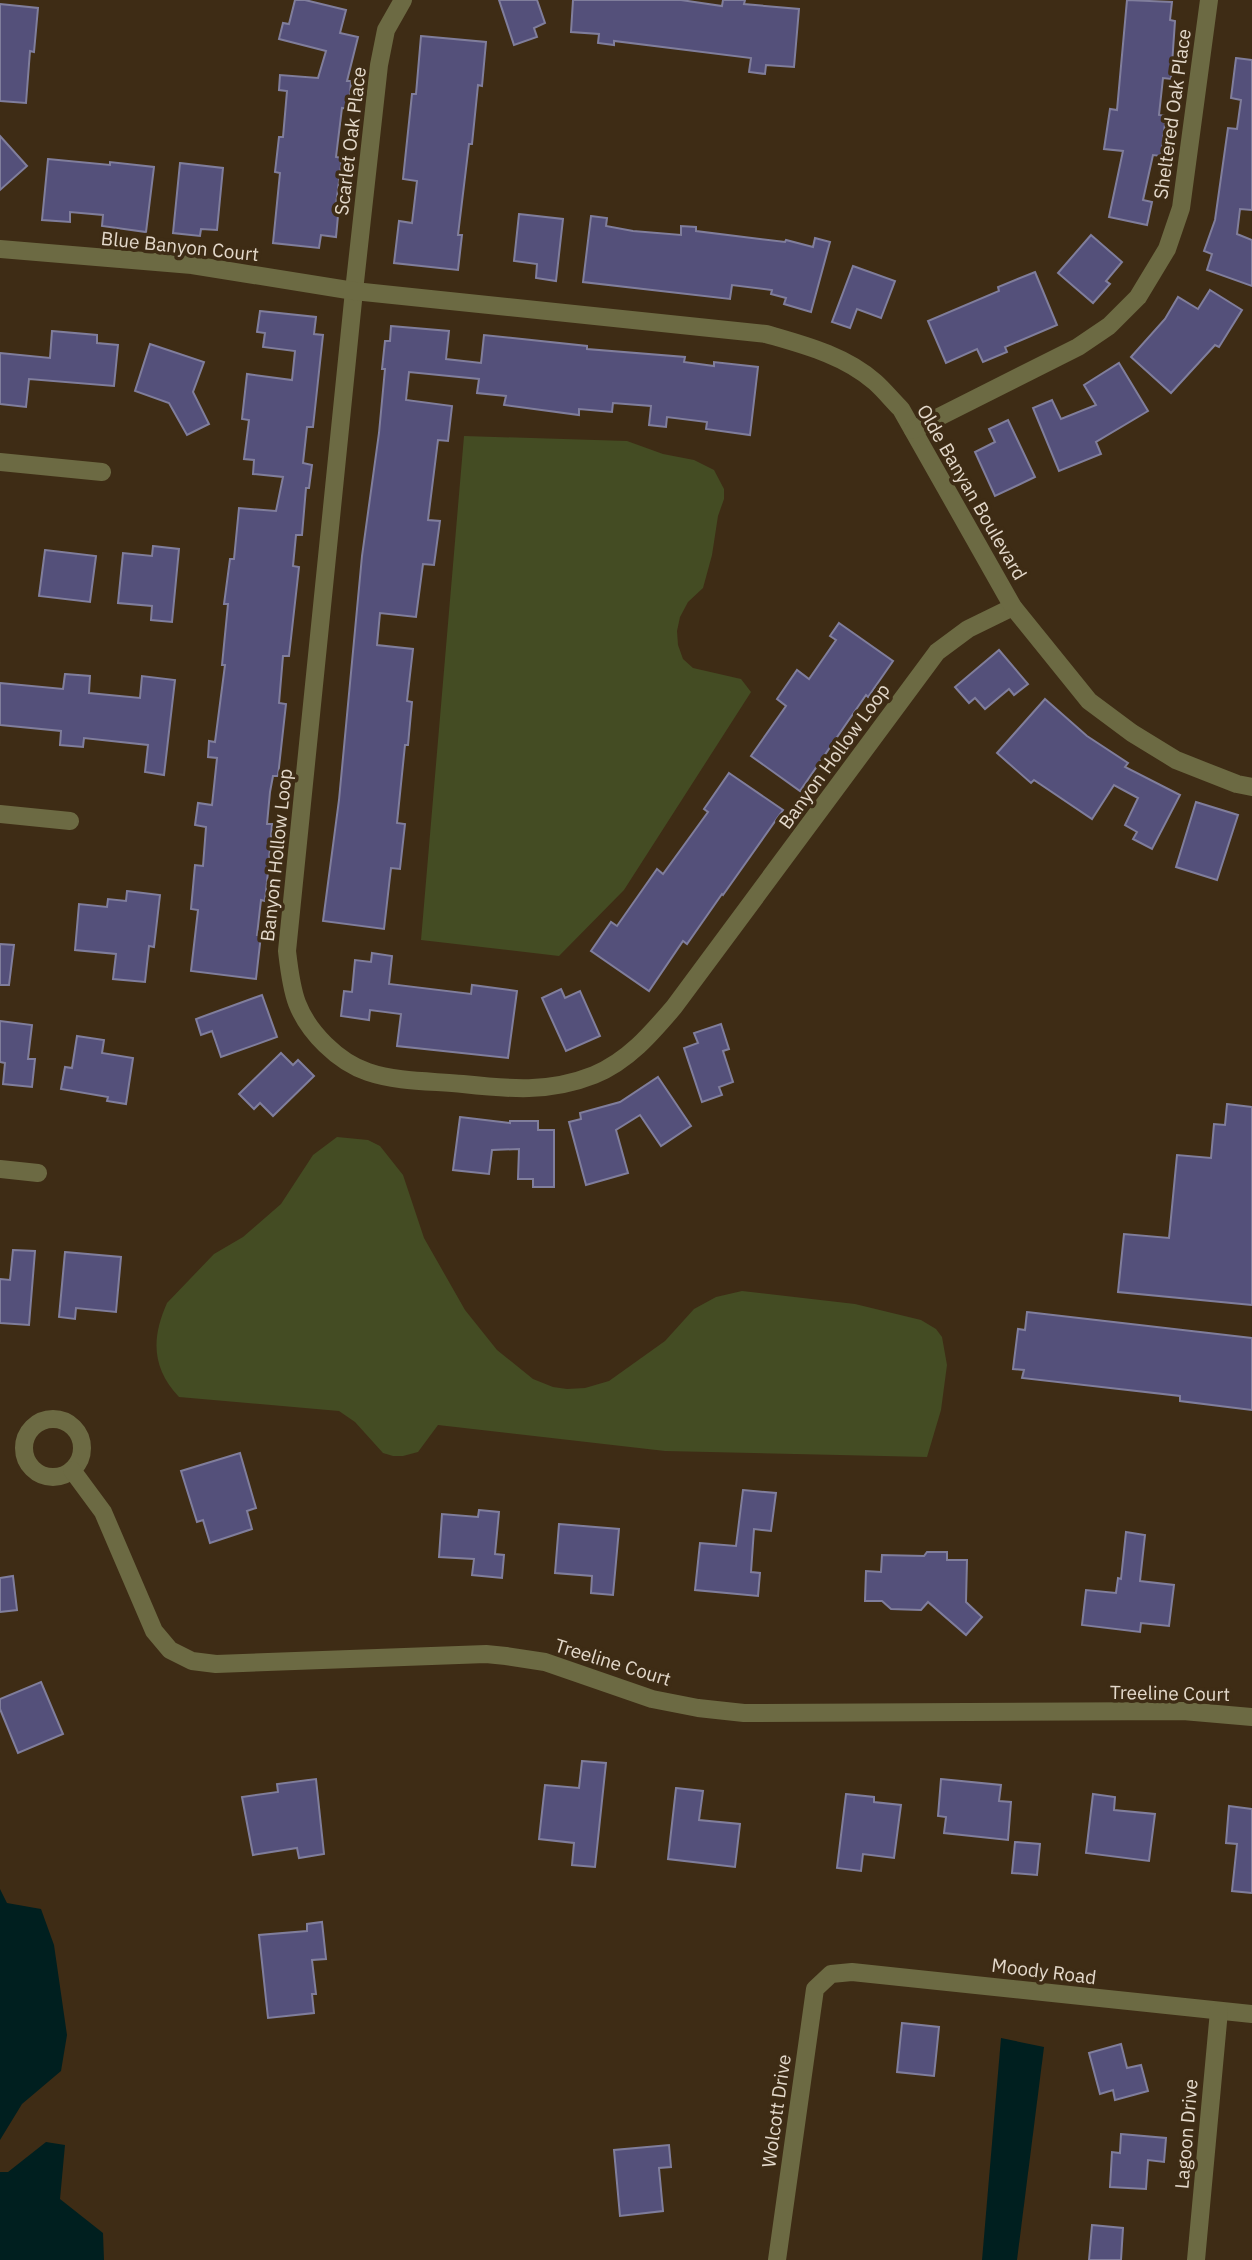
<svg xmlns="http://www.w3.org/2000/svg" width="1252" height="2260" viewBox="0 0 1252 2260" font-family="'IBM Plex Sans',sans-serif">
	<rect width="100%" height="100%" fill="#3e2c15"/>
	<!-- green -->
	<g fill="#444c23">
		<polygon points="464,436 627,441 663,454 694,460 714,470 724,489 724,499 718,516 712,555 703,588 688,602 680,617 677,631 678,645 683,659 693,668 741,679 751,692 624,890 559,956 421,940"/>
		<path d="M337,1137l31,3 12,6 23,29 21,63 41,72 32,40 36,29 20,8 14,2 18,-1 24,-7 56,-40 29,-32 22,-12 26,-6 113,13 66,16 15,9 6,8 5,28 -6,45 -14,47 -262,-6 -227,-26 -20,27 -15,4h-10l-10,-3 -28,-31 -16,-11 -160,-14c-27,-29 -28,-58 -12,-94l47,-49 29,-17 38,-33 32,-49z"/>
	</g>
	<!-- water -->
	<g fill="#001f1f">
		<polygon points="0,1889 7,1903 41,1909 54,1945 67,2035 61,2071 22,2104 0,2140"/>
		<polygon points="1001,2038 1044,2047 1017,2260 982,2260"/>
		<polygon points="46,2142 65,2145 60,2199 103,2233 104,2260 0,2260 0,2172 8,2172"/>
	</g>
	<!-- building -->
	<g fill="#54507a" stroke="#807e9c" stroke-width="2">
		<polygon points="295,0 305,0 346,10 340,33 358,37 347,81 351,81 349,109 342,108 336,157 342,158 336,205 339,205 336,237 321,235 319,248 273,243 280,173 275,172 279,137 283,137 287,91 279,90 280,75 318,78 326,51 279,39 283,23 289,24"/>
		<polygon points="499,0 537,0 545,23 534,28 537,37 514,45"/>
		<polygon points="573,0 681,0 722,6 723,0 745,0 744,4 799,9 794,67 766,65 765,74 749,72 751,58 614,41 614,45 598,43 599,34 571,32"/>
		<polygon points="1127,0 1172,2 1170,20 1175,21 1171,79 1163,78 1159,115 1166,116 1161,156 1153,155 1143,200 1152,202 1147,225 1109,217 1123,151 1104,149 1110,109 1117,110"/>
		<polygon points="0,4 38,8 34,52 30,51 26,103 0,101"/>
		<polygon points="421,36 486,42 482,86 478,85 472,144 469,144 458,235 462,235 458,270 394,263 399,221 412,223 417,181 403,179 412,94 416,94"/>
		<polygon points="1236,58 1252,60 1252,210 1240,209 1237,234 1252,240 1252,286 1207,270 1212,254 1204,251 1215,220 1228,128 1237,129 1241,100 1231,98"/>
		<polygon points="0,136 27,166 0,190"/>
		<polygon points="48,159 110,165 110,162 154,167 146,232 102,226 103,215 70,212 70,222 42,220"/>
		<polygon points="180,163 223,168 217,230 201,229 200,236 173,233"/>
		<polygon points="519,214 563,219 556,281 536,278 537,264 514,261"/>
		<polygon points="591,216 607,218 606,226 633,231 681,235 681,226 696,227 696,231 785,242 786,240 813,247 815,238 830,242 811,312 784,304 786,298 771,294 772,290 732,285 730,299 583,282"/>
		<polygon points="1091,235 1122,262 1106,281 1110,284 1093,303 1058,273"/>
		<polygon points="853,266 895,281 881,318 857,309 850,328 832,322"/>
		<polygon points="1035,272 1057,325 1005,347 1007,352 983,362 977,349 946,363 928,321 999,291 998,287"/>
		<polygon points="1210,290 1242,310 1219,347 1215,345 1171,393 1131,357 1165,319 1178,297 1198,309"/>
		<polygon points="260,311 316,317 314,334 323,335 313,427 307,427 303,463 312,465 309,488 306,488 302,535 296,535 293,566 299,567 289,656 283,656 279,703 286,704 278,776 273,776 270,792 267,824 272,824 268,872 265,901 261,900 257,935 261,935 256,979 191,971 198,910 191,909 195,865 203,866 206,827 195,825 198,803 212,805 217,758 208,757 209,741 215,742 225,665 222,665 228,604 224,604 230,559 234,559 239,508 276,511 283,477 253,474 254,460 244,459 249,420 242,419 247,374 292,380 295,351 263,347 265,333 257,332"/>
		<polygon points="391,326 449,331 446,359 481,363 484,335 587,346 587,349 685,357 684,362 714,366 714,362 758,367 750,435 706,429 707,422 667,417 666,427 649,425 651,406 613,403 612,412 579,409 579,415 504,405 506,396 477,393 479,379 409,372 406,400 452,406 448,441 438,440 428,520 440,521 434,565 423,564 416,617 380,613 377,645 413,649 407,701 412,702 408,745 405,745 397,823 405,824 400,869 391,868 384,929 323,921 339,800 362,556 379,433 385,369 382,369 385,341 390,341"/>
		<polygon points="52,331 97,335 97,343 118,345 114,386 29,379 26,407 0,404 0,353 50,358"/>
		<polygon points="150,344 204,362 193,392 209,424 187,435 169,403 135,391"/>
		<polygon points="1119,363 1148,411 1096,442 1101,454 1059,471 1033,408 1052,400 1061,419 1096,405 1084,385"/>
		<polygon points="1008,420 1035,477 995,496 975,452 995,442 989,429"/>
		<polygon points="153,546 179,549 172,622 151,620 152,606 118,603 123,553 152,556"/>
		<polygon points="45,550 96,556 90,602 39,596"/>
		<polygon points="839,623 893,661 868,697 866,695 800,791 751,756 786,706 777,699 797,670 809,679 836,640 830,636"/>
		<polygon points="999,650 1028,684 1014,695 1009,689 985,709 975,698 969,703 955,687"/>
		<polygon points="65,674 90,676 89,693 140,698 142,676 175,680 164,775 145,772 148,745 84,738 83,747 60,745 61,731 0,725 0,683 63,689"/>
		<polygon points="1045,699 1087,736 1128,763 1125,767 1180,795 1152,849 1133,839 1137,832 1125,825 1138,798 1114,785 1092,819 1034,780 1031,783 997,753"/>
		<polygon points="729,773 783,810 723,895 722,894 687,944 683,941 649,991 591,951 611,922 617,926 657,869 663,874 708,812 704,809"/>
		<polygon points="1196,802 1238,815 1217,880 1176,867"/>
		<polygon points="127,891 160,895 154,947 149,946 145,982 113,979 116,954 75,950 79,904 107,907 108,899 126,901"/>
		<polygon points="0,944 14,945 9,985 0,985"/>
		<polygon points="372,953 392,956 389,984 471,994 472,985 517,991 508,1058 397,1046 401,1014 370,1010 369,1020 341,1016 344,991 352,992 355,960 371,962"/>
		<polygon points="561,989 565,998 580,991 600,1036 566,1051 542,998"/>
		<polygon points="262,995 277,1037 221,1057 212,1031 201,1035 196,1019"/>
		<polygon points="0,1021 32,1025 28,1059 35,1059 32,1087 3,1084 5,1063 0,1062"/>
		<polygon points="721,1024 729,1049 723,1051 733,1082 719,1087 722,1095 702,1102 684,1048 698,1043 694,1033"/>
		<polygon points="77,1036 104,1040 102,1053 133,1058 126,1104 107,1101 108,1097 61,1089 65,1067 72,1068"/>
		<polygon points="281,1053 293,1065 298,1060 314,1076 273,1116 260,1103 254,1109 239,1094"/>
		<polygon points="658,1077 691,1126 661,1146 640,1115 616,1130 628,1173 586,1185 569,1122 581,1119 580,1113 620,1102"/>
		<polygon points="1227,1104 1252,1107 1252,1305 1118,1292 1124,1234 1169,1238 1177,1155 1211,1158 1214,1124 1225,1125"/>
		<polygon points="460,1117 510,1123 510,1121 538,1121 538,1130 554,1130 554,1187 533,1187 533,1179 518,1179 519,1149 492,1150 489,1174 453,1170"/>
		<polygon points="13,1250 35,1251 29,1325 0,1323 0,1279 10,1280"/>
		<polygon points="65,1252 121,1257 116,1312 76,1308 75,1319 59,1317"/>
		<polygon points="1027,1312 1252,1338 1252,1410 1180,1401 1180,1396 1022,1378 1024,1370 1013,1369 1018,1329 1025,1330"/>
		<polygon points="240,1453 256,1508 247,1511 252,1529 210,1543 203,1520 197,1522 181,1471"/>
		<polygon points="743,1490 776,1493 771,1531 754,1529 751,1572 760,1573 758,1596 695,1590 700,1543 736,1546"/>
		<polygon points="479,1510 499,1512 495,1554 504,1555 502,1578 472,1575 474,1559 439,1557 442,1514 478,1517"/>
		<polygon points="559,1524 619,1529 613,1595 591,1593 592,1576 555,1573"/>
		<polygon points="1126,1532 1145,1535 1140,1581 1174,1585 1169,1626 1141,1623 1140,1632 1082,1625 1086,1590 1116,1593 1118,1578 1121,1579"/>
		<polygon points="927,1552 947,1552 947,1560 967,1560 966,1602 982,1617 966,1635 928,1602 921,1610 891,1609 882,1601 865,1601 866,1571 881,1572 882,1555 924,1556"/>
		<polygon points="13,1576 17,1610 0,1612 0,1578"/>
		<polygon points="41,1682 63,1734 18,1753 0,1709 0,1699"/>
		<polygon points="582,1761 606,1763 595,1867 572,1865 574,1843 539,1839 545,1785 579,1788"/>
		<polygon points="316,1779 324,1854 299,1858 297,1848 253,1855 242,1797 278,1792 277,1784"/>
		<polygon points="941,1779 1001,1785 999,1801 1011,1802 1008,1840 944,1833 946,1817 938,1816"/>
		<polygon points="676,1788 703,1791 699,1820 740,1824 735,1867 668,1859"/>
		<polygon points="846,1794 874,1797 874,1802 901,1805 894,1858 863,1854 861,1871 837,1868"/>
		<polygon points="1093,1794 1115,1797 1114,1810 1155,1814 1149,1861 1086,1853"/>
		<polygon points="1229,1806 1252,1809 1252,1893 1232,1891 1237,1844 1226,1843"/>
		<polygon points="1015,1842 1040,1844 1037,1875 1012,1873"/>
		<polygon points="322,1922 326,1959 312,1960 316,1994 312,1994 314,2013 268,2018 259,1935 307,1931 307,1924"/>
		<polygon points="902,2023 939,2027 934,2076 897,2072"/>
		<polygon points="1121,2044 1127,2068 1141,2065 1148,2091 1115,2100 1113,2090 1100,2094 1089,2053"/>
		<polygon points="1121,2134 1166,2138 1164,2162 1148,2160 1146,2189 1110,2187 1112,2152 1120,2153"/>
		<polygon points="669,2145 671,2167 659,2168 663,2211 620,2216 614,2150"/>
		<polygon points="1092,2225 1123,2228 1121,2260 1089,2260"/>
	</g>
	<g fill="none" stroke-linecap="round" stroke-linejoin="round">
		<!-- street -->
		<g stroke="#6c6a43" stroke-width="18">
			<path d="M403,0l-17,30 -7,35 -25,226 -67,660c2,17 4,36 10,52 11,29 41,59 71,69 29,10 64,9 95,12 46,5 86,9 131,-9 34,-14 57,-41 80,-68l263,-355 31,-23 45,-22"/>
			<path d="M0,249l192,16 162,26 412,43c38,11 78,21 109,48 9,8 17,18 26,27l112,198 76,94 43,32 44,27 61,24 15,3"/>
			<polyline points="913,430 1078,347 1109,326 1138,297 1167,249 1181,208 1209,0"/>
			<polyline points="0,462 102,472"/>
			<polyline points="0,814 70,821"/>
			<polyline points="0,1169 38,1173"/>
			<circle cx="53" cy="1448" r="29"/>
			<polyline points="72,1470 103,1512 154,1631 170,1650 192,1661 216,1664 486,1654 506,1656 545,1662 652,1699 698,1708 744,1713 1183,1711 1252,1717"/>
			<polyline points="777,2260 815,1989 831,1974 852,1972 1252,2014"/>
			<polyline points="1196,2260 1219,2011"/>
		</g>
	</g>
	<g text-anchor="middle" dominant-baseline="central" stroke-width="7" stroke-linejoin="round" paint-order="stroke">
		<!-- street labels -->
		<g font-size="19" fill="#e4d9cb" stroke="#3e2c15">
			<text transform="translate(1172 114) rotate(-82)">Sheltered Oak Place</text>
			<text transform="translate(350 141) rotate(-83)">Scarlet Oak Place</text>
			<text transform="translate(180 246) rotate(6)">Blue Banyon Court</text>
			<text transform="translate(972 492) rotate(60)">Olde Banyan Boulevard</text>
			<text transform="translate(834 756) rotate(-54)">Banyon Hollow Loop</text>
			<text transform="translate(276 855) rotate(-84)">Banyon Hollow Loop</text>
			<text transform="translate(613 1662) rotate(17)">Treeline Court</text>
			<text transform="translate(1170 1693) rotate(1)">Treeline Court</text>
			<text transform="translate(1044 1971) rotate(7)">Moody Road</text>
			<text transform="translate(776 2111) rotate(-82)">Wolcott Drive</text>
			<text transform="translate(1186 2134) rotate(-85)">Lagoon Drive</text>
		</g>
	</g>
</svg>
